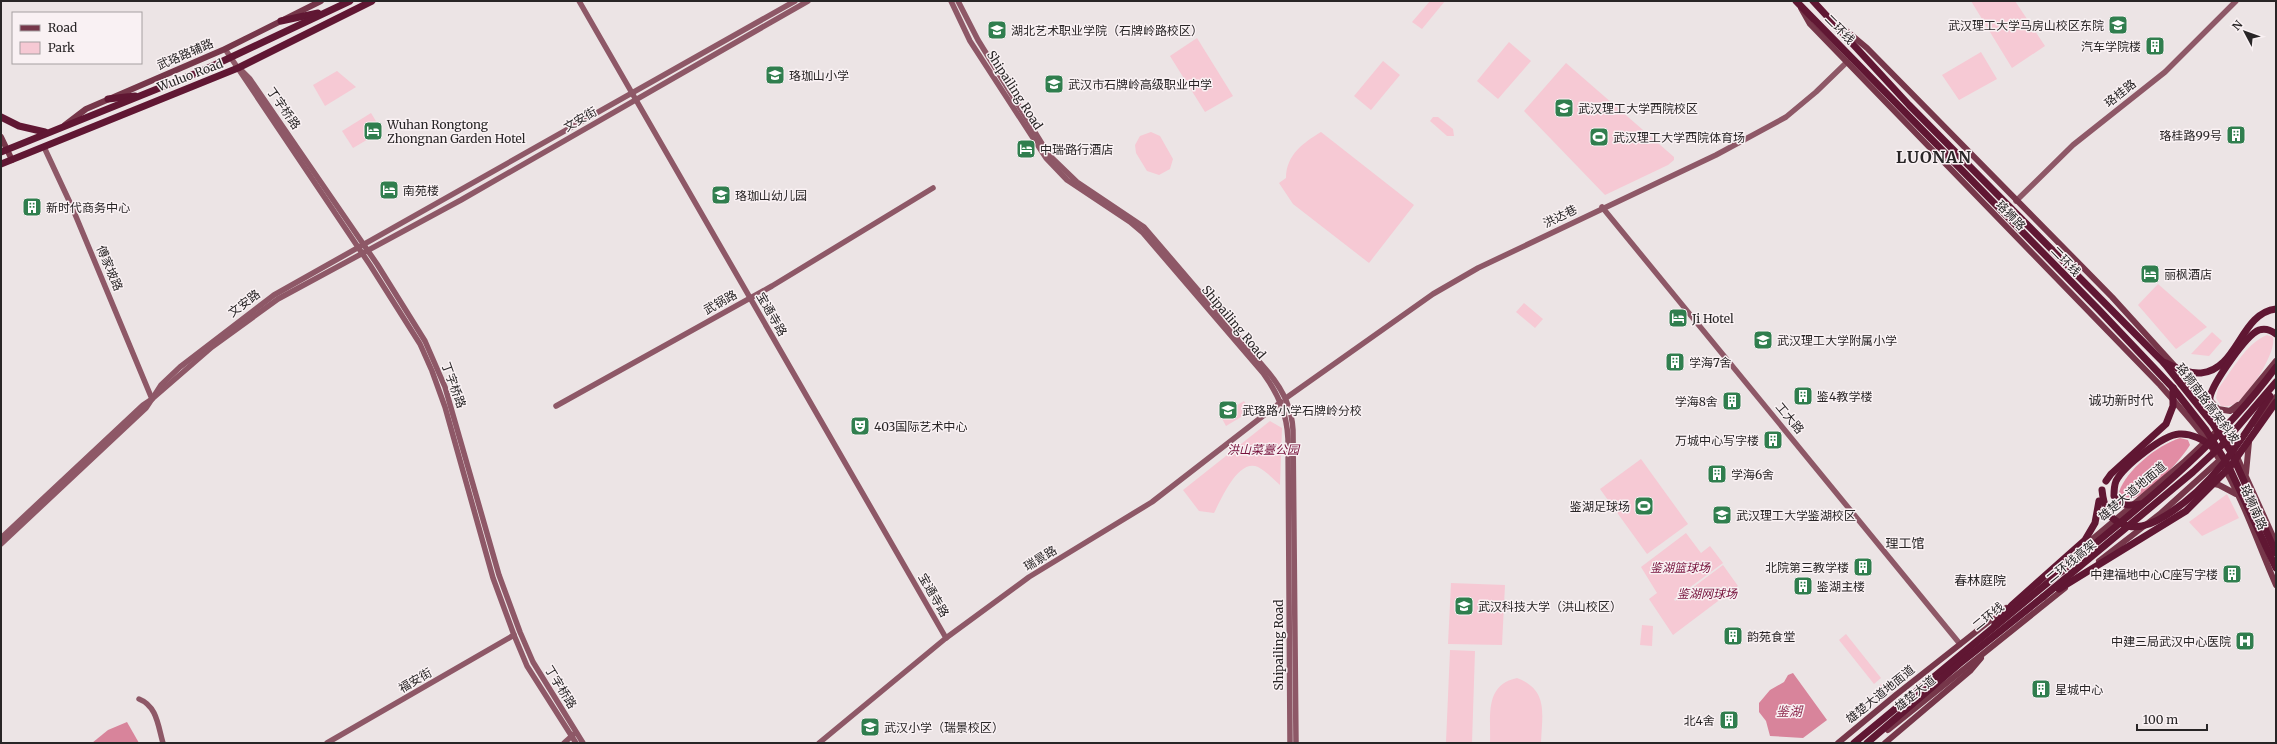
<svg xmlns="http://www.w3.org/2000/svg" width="2277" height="744" viewBox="0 0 2277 744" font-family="Merriweather,'Noto Sans SC',serif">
	<rect width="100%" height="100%" fill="#ece4e5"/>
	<!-- green -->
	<g fill="#f6c9d4">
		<polygon points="1430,1 1445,1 1422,29 1412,22"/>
		<polygon points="1971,1 2015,1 2045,46 2012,68"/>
		<polygon points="1197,38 1233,96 1205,112 1170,56"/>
		<polygon points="1509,42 1531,61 1498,99 1477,81"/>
		<polygon points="1981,52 1997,79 1959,100 1942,75"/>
		<polygon points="1383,61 1400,75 1371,110 1354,96"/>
		<polygon points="1566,63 1674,157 1674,160 1668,165 1605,195 1524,111"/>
		<polygon points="337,71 356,87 325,106 313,85"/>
		<polygon points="371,113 382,131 353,148 342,131"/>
		<polygon points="1433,117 1438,117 1453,129 1454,136 1447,136 1430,121"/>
		<polygon points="1151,132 1160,136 1173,159 1170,169 1159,175 1147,171 1136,153 1135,145 1140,136"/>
		<path d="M1321,132l93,73 -45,58 -76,-59 -14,-21 7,-5c0,-23 17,-35 35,-46z"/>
		<polygon points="2158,284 2207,327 2176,349 2138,305"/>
		<polygon points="1524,303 1543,319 1535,328 1516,312"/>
		<polygon points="2212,332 2222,341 2209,356 2191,354"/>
		<path d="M2267,335l6,2c4,15 -24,58 -37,66 -5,3 -10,4 -15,3l-5,-8 2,-9c14,-18 28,-46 49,-54z"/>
		<polygon points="1244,401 1251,411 1226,426 1220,415"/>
		<path d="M1270,421l12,7 -2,57c-7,-6 -14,-14 -22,-18 -20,-9 -37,33 -44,46l-15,-2 -16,-21z"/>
		<polygon points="1641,459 1688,524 1647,554 1600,489"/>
		<polygon points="2227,494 2239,518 2202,536 2189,522"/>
		<polygon points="1686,533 1701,553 1710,546 1723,563 1674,599 1675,601 1723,565 1738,586 1673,635 1649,599 1657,593 1641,567"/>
		<polygon points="1451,583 1505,585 1502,645 1448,644"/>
		<polygon points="1642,625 1653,626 1652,646 1640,645"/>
		<polygon points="1846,634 1881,678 1874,684 1839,640"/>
		<polygon points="1450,650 1475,651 1472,743 1446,742"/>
		<path d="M1517,678c32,12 25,36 24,65h-51c1,-27 -6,-58 27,-65z"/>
		<circle cx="1884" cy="688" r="5"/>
	</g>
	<!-- forest -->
	<path fill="#e28ca4" d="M2180,438l8,2 2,5c-11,17 -43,53 -64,55l-7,-8c7,-22 39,-47 61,-54z"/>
	<!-- water -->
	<g fill="#d8849b">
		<polygon points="1793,673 1827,720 1803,738 1770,736 1766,721 1759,712 1759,703 1770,690 1784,682 1788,675"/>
		<polygon points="127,722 139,743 92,743 108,730"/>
	</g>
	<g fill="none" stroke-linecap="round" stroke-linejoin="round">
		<!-- secondary -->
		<g stroke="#8e5867" stroke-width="5.5">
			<polyline points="579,1 946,638"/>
			<path d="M951,1l19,40 76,117 21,22 63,42 13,11 120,140c15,21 24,40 25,66l2,304"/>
			<path d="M958,1l20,39 71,115 28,27 67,45 125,146c14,17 23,35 24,57l3,313"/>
			<polyline points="225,49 370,265 420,344 432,371 445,407 493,578 514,635 527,666 576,743"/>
			<polyline points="240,69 250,79 377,264 425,341 445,387 499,575 520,632 533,662 583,743"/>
			<polyline points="44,147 72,207 152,399"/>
			<polyline points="2016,201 2073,145 2165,72 2236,1"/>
			<polyline points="1602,207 1960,644"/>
			<polyline points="1286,398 1433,294 1478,268 1716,155 1786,117 1816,92 1847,62"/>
			<polyline points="556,406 772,286 933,188"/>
			<polyline points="1,538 143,405 152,399 161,385 180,367 274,295 795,1"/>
			<polyline points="1,544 146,408 152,399 212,347 278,299 461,200 808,1"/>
			<path d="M139,699c18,7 19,27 24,44"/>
			<polyline points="327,743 514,635"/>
			<polyline points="564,743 574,734"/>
			<polyline points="819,743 946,638 1029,577 1152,502 1281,402"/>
		</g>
		<!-- primary -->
		<g stroke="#76374a" stroke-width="6">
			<path d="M1801,8l9,16 350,361c21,24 43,47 59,74 24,39 39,85 57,126"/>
			<polyline points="1837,23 1867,48 2112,297 2182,374 2221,427 2233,448 2276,543"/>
			<polyline points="65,125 86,109 225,49 321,1"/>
			<polyline points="1,137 12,160"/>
			<polyline points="2189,381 2199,388 2218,409 2230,411 2238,405"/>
			<polyline points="2235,411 2276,361"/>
			<polyline points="2255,424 2276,397"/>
			<polyline points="2246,473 2249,442"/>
			<polyline points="2210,483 2219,485 2236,494"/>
			<polyline points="2070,558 2185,461 2220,428"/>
			<polyline points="2099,561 2161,513 2222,458"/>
			<polyline points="1888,730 2065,588"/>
			<polyline points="1838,743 1897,694 2006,608"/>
			<polyline points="1885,743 1970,671 1981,658"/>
		</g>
		<!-- highway -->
		<g stroke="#601733" stroke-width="7">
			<polyline points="1796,1 2100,311 2173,388"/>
			<polyline points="1813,1 1909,105 2164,363"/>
			<polyline points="281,21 318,13"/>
			<polyline points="108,99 135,96"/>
			<polyline points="1,117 19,126 45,132"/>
			<polyline points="1,152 204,70 350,1"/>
			<polyline points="1,164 238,68 372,1"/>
			<polyline points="1854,743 2062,571"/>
			<polyline points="1867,743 1959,664 2043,597"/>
		</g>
		<!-- highway-bridge -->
		<g stroke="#601733" stroke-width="7">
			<polyline points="2164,363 2213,424 2231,452 2276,553"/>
			<path d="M2166,363c11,5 23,11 35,10 37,-3 39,-60 75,-64"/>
			<polyline points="2173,388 2206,430 2228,465 2276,568"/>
			<path d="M2212,421c-2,-8 -3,-16 -2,-24 3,-14 36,-62 49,-67 6,-2 12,0 17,4"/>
			<polyline points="2106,481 2111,474 2166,424 2173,406 2173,388"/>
			<path d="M2102,490c2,18 6,31 26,36 13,3 26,-3 37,-10 47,-29 76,-75 105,-120"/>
			<path d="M2141,504c-12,2 -19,2 -27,-8 0,-6 0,-10 2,-15 8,-15 47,-46 63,-47 13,-1 24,6 34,13"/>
			<path d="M2062,571c76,-63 155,-124 214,-204"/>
			<polyline points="2059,589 2186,511 2230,467 2276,402"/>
			<polyline points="2043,597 2193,472 2222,445 2276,382"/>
			<polyline points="1995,624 2012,605 2085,540 2095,523 2099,501"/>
		</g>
	</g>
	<!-- icons -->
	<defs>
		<g id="university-square" transform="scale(1)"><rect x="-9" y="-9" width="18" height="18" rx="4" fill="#307e4e" stroke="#f9f1f3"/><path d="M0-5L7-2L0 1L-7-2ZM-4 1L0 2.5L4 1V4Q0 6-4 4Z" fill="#fff"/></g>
		<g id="school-square" transform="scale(1)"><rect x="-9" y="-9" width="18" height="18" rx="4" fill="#307e4e" stroke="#f9f1f3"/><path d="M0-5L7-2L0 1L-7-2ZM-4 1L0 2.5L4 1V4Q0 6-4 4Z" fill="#fff"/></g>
		<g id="building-square" transform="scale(1)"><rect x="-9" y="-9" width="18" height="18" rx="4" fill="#307e4e" stroke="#f9f1f3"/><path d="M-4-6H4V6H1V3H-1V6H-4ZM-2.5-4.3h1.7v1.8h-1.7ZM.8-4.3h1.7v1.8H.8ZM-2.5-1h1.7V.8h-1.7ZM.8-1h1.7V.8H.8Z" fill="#fff"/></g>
		<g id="hotel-square" transform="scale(1)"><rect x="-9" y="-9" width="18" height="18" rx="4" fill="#307e4e" stroke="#f9f1f3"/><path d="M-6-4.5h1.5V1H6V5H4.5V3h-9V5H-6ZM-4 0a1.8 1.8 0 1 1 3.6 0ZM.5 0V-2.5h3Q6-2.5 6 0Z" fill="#fff"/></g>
		<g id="stadium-square" transform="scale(1)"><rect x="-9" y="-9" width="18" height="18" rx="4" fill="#307e4e" stroke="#f9f1f3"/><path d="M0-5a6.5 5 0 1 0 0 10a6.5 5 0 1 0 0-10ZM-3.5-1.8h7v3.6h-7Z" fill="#fff"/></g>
		<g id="theatre-square" transform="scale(1)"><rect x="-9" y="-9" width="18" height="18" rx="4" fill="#307e4e" stroke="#f9f1f3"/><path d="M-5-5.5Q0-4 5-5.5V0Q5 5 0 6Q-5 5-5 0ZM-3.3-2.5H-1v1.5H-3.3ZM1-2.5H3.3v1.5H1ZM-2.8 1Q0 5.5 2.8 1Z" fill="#fff"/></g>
		<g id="hospital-square" transform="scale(1)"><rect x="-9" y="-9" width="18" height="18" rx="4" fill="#307e4e" stroke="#f9f1f3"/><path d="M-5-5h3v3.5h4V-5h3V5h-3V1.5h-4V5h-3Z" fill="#fff"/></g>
	</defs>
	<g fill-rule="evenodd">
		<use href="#university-square" x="2118" y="25"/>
		<use href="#school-square" x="997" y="30"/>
		<use href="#building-square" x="2155" y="46"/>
		<use href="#school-square" x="775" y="75"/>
		<use href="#school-square" x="1054" y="84"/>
		<use href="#university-square" x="1564" y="108"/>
		<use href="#hotel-square" x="373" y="131"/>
		<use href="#building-square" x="2236" y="135"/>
		<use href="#stadium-square" x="1599" y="137"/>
		<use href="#hotel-square" x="1026" y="149"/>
		<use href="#hotel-square" x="389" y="190"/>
		<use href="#school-square" x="721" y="195"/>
		<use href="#building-square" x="32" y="207"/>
		<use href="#hotel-square" x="2150" y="274"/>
		<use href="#hotel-square" x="1678" y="318"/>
		<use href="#school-square" x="1763" y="340"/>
		<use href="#building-square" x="1675" y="362"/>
		<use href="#building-square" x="1803" y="396"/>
		<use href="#building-square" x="1732" y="401"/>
		<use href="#school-square" x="1228" y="410"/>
		<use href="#theatre-square" x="860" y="426"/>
		<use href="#building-square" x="1773" y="440"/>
		<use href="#building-square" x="1717" y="474"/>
		<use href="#stadium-square" x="1644" y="506"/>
		<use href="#university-square" x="1722" y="515"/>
		<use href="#building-square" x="1863" y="567"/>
		<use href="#building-square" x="2232" y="574"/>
		<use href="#building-square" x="1803" y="586"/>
		<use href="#university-square" x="1464" y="606"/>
		<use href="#building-square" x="1733" y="636"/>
		<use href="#hospital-square" x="2245" y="641"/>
		<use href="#building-square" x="2041" y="689"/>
		<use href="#building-square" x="1729" y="720"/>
		<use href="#school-square" x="870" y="727"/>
	</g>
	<g text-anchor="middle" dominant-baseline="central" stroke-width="3" stroke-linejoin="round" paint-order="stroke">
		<!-- poi labels -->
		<g font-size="12" fill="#282526" stroke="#f9f1f3" text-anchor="start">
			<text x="2104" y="25" text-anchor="end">武汉理工大学马房山校区东院</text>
			<text x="1011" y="30">湖北艺术职业学院（石牌岭路校区）</text>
			<text x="2141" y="46" text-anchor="end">汽车学院楼</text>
			<text x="789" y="75">珞珈山小学</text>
			<text x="1068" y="84">武汉市石牌岭高级职业中学</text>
			<text x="1578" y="108">武汉理工大学西院校区</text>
			<text x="387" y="124">Wuhan Rongtong<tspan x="387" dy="14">Zhongnan Garden Hotel</tspan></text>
			<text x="2222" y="135" text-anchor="end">珞桂路99号</text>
			<text x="1613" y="137">武汉理工大学西院体育场</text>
			<text x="1040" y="149">中瑞·路行酒店</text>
			<text x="403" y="190">南苑楼</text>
			<text x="735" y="195">珞珈山幼儿园</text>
			<text x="46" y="207">新时代商务中心</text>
			<text x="2164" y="274">丽枫酒店</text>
			<text x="1692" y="318">Ji Hotel</text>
			<text x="1777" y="340">武汉理工大学附属小学</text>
			<text x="1689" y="362">学海7舍</text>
			<text x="1817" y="396">鉴4教学楼</text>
			<text x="1718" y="401" text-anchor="end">学海8舍</text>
			<text x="1242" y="410">武珞路小学石牌岭分校</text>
			<text x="874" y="426">403国际艺术中心</text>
			<text x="1759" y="440" text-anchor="end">万城中心写字楼</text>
			<text x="1731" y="474">学海6舍</text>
			<text x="1630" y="506" text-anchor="end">鉴湖足球场</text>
			<text x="1736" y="515">武汉理工大学鉴湖校区</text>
			<text x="1849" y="567" text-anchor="end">北院第三教学楼</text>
			<text x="2218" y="574" text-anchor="end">中建福地中心C座写字楼</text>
			<text x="1817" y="586">鉴湖主楼</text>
			<text x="1478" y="606">武汉科技大学（洪山校区）</text>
			<text x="1747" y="636">韵苑食堂</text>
			<text x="2231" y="641" text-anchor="end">中建三局武汉中心医院</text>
			<text x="2055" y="689">星城中心</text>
			<text x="1715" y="720" text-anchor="end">北4舍</text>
			<text x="884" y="727">武汉小学（瑞景校区）</text>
		</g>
		<!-- street labels -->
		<g font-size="12" fill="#282526" stroke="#f9f1f3">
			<text transform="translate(1840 29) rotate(45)">二环线</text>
			<text transform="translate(185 54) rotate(-23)">武珞路辅路</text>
			<text transform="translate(190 75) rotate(-21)">Wuluo Road</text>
			<text transform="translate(1015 90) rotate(57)">Shipailing Road</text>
			<text transform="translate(2120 93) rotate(-38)">珞桂路</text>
			<text transform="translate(284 108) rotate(55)">丁字桥路</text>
			<text transform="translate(580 119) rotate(-30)">文安街</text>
			<text transform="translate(2011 215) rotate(46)">珞狮路</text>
			<text transform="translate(1560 216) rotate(-26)">洪达巷</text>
			<text transform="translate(2066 261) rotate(46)">二环线</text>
			<text transform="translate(110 268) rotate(67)">傅家坡路</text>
			<text transform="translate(720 302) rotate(-29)">武锅路</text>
			<text transform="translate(244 303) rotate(-37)">文安路</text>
			<text transform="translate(772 314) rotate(60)">宝通寺路</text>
			<text transform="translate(1234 322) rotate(50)">Shipailing Road</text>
			<text transform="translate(454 385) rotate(70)">丁字桥路</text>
			<text transform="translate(2208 403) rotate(53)">珞狮南路高架斜坡</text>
			<text transform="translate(1790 418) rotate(50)">工大路</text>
			<text transform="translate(2132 491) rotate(-40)">雄楚大道地面道</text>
			<text transform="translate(2254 507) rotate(66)">珞狮南路</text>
			<text transform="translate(1040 558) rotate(-31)">瑞景路</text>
			<text transform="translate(2071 561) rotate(-39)">二环线高架</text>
			<text transform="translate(934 595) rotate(60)">宝通寺路</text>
			<text transform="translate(1988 616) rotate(-39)">二环线</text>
			<text transform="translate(1278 645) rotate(-90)">Shipailing Road</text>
			<text transform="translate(415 680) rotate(-30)">福安街</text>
			<text transform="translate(561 687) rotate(58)">丁字桥路</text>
			<text transform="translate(1915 693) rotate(-39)">雄楚大道</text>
			<text transform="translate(1880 694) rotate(-39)">雄楚大道地面道</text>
		</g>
		<!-- park labels -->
		<g font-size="12" font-style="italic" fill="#76113b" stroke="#f9f1f3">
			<text x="1263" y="449">洪山菜薹公园</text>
			<text x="1680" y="567">鉴湖篮球场</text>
			<text x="1707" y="593">鉴湖网球场</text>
		</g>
		<!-- neighbourhood labels -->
		<g font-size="13" fill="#282526" stroke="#f9f1f3">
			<text x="2121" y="400">诚功新时代</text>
			<text x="1905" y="543">理工馆</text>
			<text x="1980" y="580">春林庭院</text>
		</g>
		<!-- water labels -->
		<g font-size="13" font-style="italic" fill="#8f2b4f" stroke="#f9f1f3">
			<text x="1789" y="711">鉴湖</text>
		</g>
		<!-- district labels -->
		<g font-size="16" font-weight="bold" letter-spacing="1" fill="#282526" stroke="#f9f1f3">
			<text x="1934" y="157">LUONAN</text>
		</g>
	</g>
	<!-- border -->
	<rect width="2277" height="744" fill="none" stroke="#282526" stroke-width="4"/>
	<!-- legend -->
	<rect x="12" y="12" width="130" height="52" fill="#f9f1f3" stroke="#a59fa1"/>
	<rect x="20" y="25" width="20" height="6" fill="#76374a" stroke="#a59fa1"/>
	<text x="48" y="32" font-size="12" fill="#282526">Road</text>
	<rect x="20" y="42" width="20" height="12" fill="#f6c9d4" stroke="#a59fa1"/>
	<text x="48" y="52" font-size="12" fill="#282526">Park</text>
	<!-- north arrow -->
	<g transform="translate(2245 32) rotate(311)" stroke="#f9f1f3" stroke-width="3" paint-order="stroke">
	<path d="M0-3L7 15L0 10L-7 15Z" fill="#282526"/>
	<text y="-6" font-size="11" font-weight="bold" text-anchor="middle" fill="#282526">N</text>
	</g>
	<!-- scale -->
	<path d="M2137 724v6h70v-6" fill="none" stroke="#282526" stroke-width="2"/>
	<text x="2143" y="724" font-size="12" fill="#282526" stroke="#f9f1f3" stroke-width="3" paint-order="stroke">100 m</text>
</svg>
